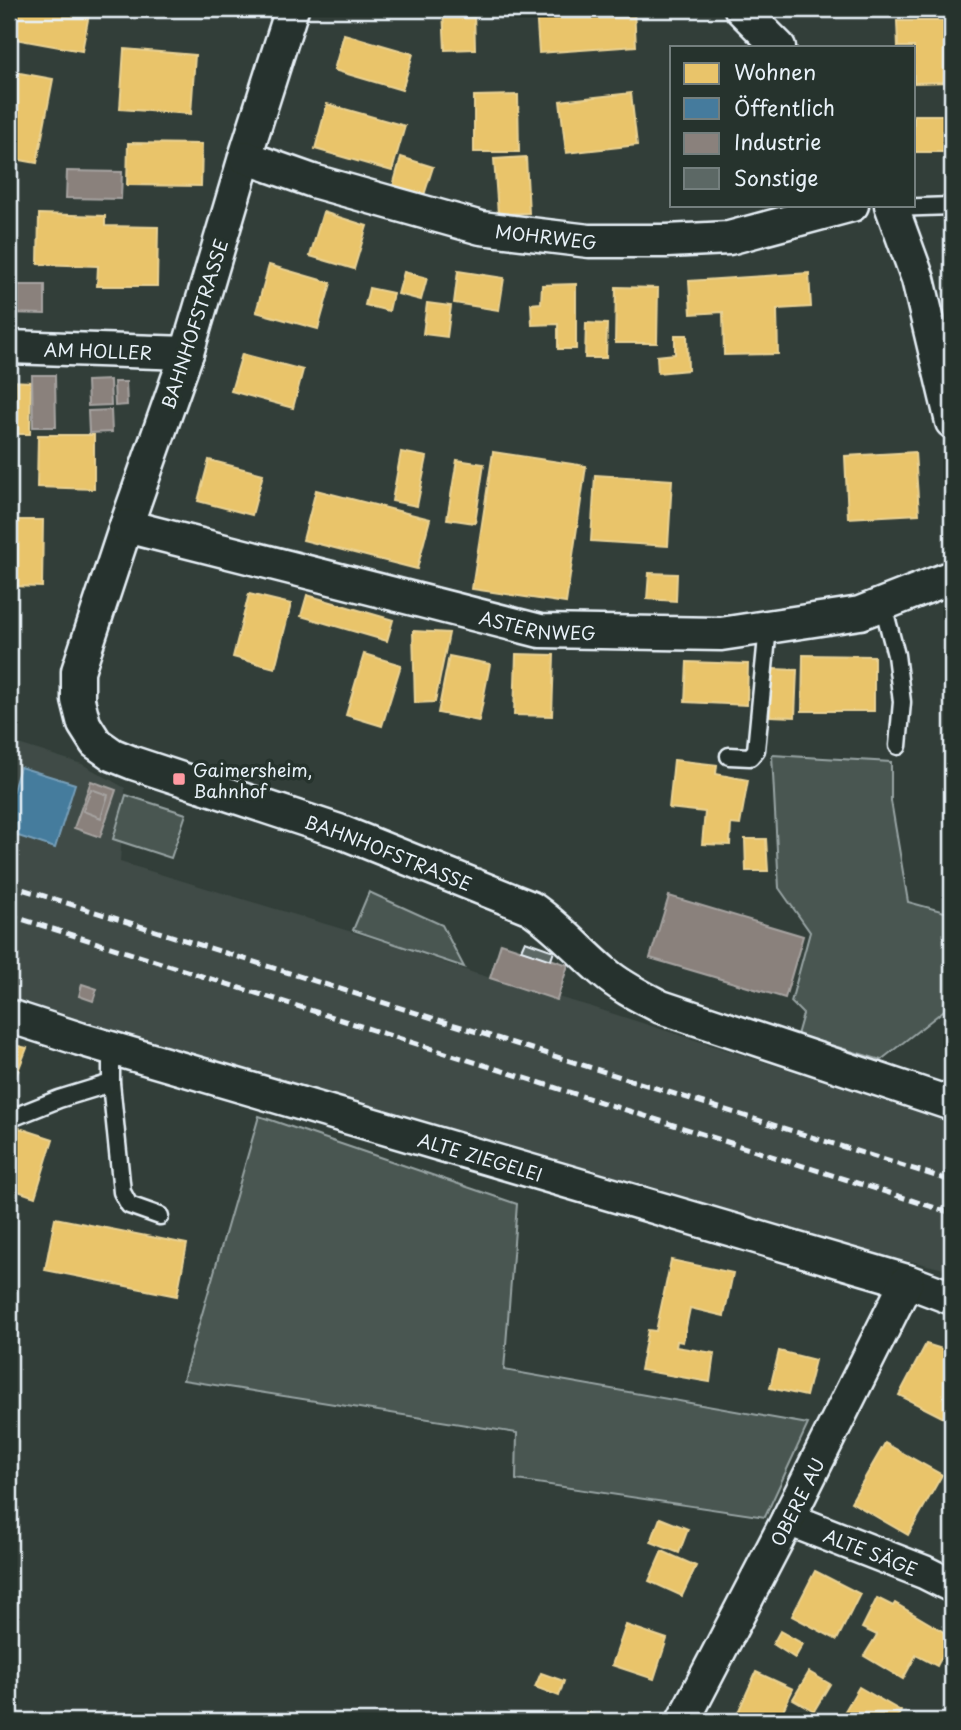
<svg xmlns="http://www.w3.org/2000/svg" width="961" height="1730" viewBox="0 0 961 1730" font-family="'Playpen Sans',sans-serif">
	<rect width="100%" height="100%" fill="#323e39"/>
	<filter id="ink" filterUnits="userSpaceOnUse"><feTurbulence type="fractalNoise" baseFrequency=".0143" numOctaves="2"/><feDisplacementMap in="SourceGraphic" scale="14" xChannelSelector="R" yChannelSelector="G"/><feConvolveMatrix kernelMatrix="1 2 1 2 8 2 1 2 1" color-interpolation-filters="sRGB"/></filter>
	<g filter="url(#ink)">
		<!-- built -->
		<polygon fill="#3f4b46" points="9,741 82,764 125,788 120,862 392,944 474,973 589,1006 952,1122 952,1271 915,1262 874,1258 9,1003"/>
		<!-- green -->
		<g fill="#495651" stroke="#98a4a4" stroke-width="2">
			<polygon points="772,755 891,762 891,801 908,902 952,914 952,1004 881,1060 797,1035 803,1014 791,1002 810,932 779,888"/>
			<polygon points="126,795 186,814 171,858 113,839"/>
			<polygon points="369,892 442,925 464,967 353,930"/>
			<polygon points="259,1116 517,1204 504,1370 808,1424 765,1517 516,1480 517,1433 183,1380"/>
		</g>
		<!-- homes -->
		<g fill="#e9c46a" stroke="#e9d295" stroke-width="2">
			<polygon points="9,9 90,9 82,51 9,38"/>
			<polygon points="443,9 474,9 475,49 445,50"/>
			<polygon points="536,9 634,9 636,46 539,53"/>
			<polygon points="897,21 952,21 952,82 914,83 914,47 898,47"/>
			<polygon points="344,34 413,54 402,90 334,70"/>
			<polygon points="124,49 195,55 191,114 120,109"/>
			<polygon points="9,71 53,79 37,163 9,158"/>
			<polygon points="631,93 637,145 566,153 560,101"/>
			<polygon points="518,95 519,152 474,152 474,96"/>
			<polygon points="327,104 405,126 392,171 315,149"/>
			<rect x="914" y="115" width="38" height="37"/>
			<polygon points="128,143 202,144 201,186 127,185"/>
			<polygon points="401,157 433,167 424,195 393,186"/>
			<polygon points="526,157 529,213 498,214 494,159"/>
			<polygon points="323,212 367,226 354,269 310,256"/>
			<polygon points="39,214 105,216 105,226 158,227 157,286 97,286 98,266 38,264"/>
			<polygon points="269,265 331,283 318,329 256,312"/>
			<polygon points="458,271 504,278 499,310 454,303"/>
			<polygon points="404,272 427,278 421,300 398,294"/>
			<polygon points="809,273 811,307 777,309 778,354 724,355 723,312 691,314 689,281"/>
			<polygon points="576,284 576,349 558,349 558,324 532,325 531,304 541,303 542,285"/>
			<polygon points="616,287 658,288 657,343 615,343"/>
			<polygon points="369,288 393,293 389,311 365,305"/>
			<polygon points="427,303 451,306 447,337 423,334"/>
			<polygon points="586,323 607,324 606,358 585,358"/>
			<polygon points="675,335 687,335 688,370 658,373 657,356 675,354"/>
			<polygon points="242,354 303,370 293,408 231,391"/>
			<polygon points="9,381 31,382 30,434 9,434"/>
			<polygon points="38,435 94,435 94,489 37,487"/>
			<polygon points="401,452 427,457 417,506 392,501"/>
			<polygon points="493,452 586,466 566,603 472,589"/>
			<polygon points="915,452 919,514 848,518 845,456"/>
			<polygon points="209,460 263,474 252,515 198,501"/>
			<polygon points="457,460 484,464 475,523 447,519"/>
			<polygon points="595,475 672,480 668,546 591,541"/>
			<polygon points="316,490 430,519 417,569 303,540"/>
			<polygon points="9,520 43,520 42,587 9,586"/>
			<polygon points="649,573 677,574 676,601 647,599"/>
			<polygon points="249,594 291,604 275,668 233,657"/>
			<polygon points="307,595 393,620 387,641 301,616"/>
			<polygon points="413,631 449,633 435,702 415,703"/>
			<polygon points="364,654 401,665 382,726 346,715"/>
			<polygon points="516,654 554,655 552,716 514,715"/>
			<polygon points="803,655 874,656 874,711 802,711"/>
			<polygon points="449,656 490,664 479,721 438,713"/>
			<polygon points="687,662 748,664 747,705 685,702"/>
			<polygon points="772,669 797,670 795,717 770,716"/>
			<polygon points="674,760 717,765 716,774 748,780 740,825 731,824 730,845 702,844 705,812 669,808"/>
			<polygon points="745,839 766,839 768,871 746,871"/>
			<polygon points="9,1044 27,1048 12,1086 9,1085"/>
			<polygon points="16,1127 53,1139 35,1197 9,1188 9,1150"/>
			<polygon points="55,1218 187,1244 177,1296 45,1270"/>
			<polygon points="671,1260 733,1273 724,1316 690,1308 683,1342 677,1341 676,1347 714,1353 710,1382 640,1370 648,1330 656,1331"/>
			<polygon points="926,1344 952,1352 952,1422 899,1395"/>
			<polygon points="779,1351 815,1360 806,1396 770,1388"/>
			<polygon points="885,1443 942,1475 908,1535 851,1502"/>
			<polygon points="660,1518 688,1529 679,1553 651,1542"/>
			<polygon points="662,1551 696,1566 682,1596 649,1581"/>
			<polygon points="815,1571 860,1594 837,1640 792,1616"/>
			<polygon points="877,1598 893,1606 895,1603 952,1637 937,1666 916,1655 903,1679 864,1656 877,1635 862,1628"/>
			<polygon points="626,1625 667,1639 654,1679 612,1665"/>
			<polygon points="780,1631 803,1644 795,1658 773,1644"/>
			<polygon points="756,1672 793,1689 778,1721 739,1721 735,1719"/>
			<polygon points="809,1672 830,1684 814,1711 793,1699"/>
			<polygon points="541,1673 564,1681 559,1696 535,1687"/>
			<polygon points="859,1687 901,1711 895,1721 839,1721"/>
			<polygon points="586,1712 613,1721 583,1721"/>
		</g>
		<!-- public -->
		<polygon fill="#457b9d" stroke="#769eb8" stroke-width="2" points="20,767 75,784 55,848 9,833 9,804"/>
		<!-- industry -->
		<g fill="#8a817c" stroke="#a6a3a1" stroke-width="2">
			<polygon points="67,171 122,172 121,199 66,198"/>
			<polygon points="9,285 45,285 45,314 9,313"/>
			<polygon points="32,375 55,375 56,427 33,427"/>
			<polygon points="110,380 111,405 88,406 87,381"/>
			<polygon points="114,382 126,382 127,405 115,406"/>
			<polygon points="111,410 112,432 89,433 88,411"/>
			<polygon points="91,781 116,790 100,837 74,828"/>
			<polygon points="91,789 108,795 101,818 83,811"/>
			<polygon points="669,896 803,936 785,998 650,958"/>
			<polygon points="501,943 568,965 557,1000 490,978"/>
			<polygon points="82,984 97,989 93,1001 79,996"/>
		</g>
		<!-- building -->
		<polygon fill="#5c6865" stroke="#e8f1f8" stroke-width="2" points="525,941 554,951 551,960 521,950"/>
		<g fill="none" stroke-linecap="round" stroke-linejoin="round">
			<!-- service casing -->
			<g stroke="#e8f1f8" stroke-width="21">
				<g id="service">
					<polyline points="893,208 952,206"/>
					<polyline points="883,605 896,655 902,702 898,746"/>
					<polyline points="729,756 750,757 756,750 768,627"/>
					<polyline points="111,1047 111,1083 122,1192 129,1205 160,1216"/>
					<polyline points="9,1119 59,1099 111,1083"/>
				</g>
			</g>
			<!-- minor casing -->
			<g stroke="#e8f1f8" stroke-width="37">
				<g id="minor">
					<path id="s1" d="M292,9l-47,148 -58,196 -61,173 -48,145v29l6,24 12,19 17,12 20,8 206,68 192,77c29,20 48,43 74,65 16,14 37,24 56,34l291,97"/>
					<polyline points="741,9 779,47"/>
					<path id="s2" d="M245,157l68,24 168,47 108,13h78l62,-3 123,-33"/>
					<polyline points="891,205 918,279 952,422"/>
					<path id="s3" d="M9,347l178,6"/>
					<path id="s4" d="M126,526l414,105 181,3 139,-21 92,-36"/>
					<path id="s5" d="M9,1016l71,23 827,242 45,17"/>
					<path id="s6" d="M788,1519l136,53 28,14"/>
					<path id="s7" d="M683,1721l105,-202 119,-238"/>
				</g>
			</g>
			<!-- service -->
			<use href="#service" stroke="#26332d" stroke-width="16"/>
			<!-- minor -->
			<use href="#minor" stroke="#26332d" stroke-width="32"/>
			<!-- rail -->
			<g stroke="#e8f1f8" stroke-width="5" stroke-dasharray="10 5" stroke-linecap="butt">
				<polyline points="9,885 952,1181"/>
				<polyline points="9,915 952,1213"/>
			</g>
		</g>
	</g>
	<!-- markers -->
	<rect fill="#ff9aa2" stroke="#26332d" stroke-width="2.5" x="172" y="772" width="14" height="14" rx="3.5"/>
	<g text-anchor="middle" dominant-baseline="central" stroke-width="7" stroke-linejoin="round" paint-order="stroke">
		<!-- street labels -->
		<g font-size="18" fill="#e8f1f8" stroke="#26332d">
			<text stroke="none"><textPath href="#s2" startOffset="312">MOHRWEG</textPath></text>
			<text transform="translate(194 324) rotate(-72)">BAHNHOFSTRASSE</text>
			<text stroke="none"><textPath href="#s3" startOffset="89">AM HOLLER</textPath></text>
			<text stroke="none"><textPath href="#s4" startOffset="424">ASTERNWEG</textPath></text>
			<text stroke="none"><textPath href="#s1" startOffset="1085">BAHNHOFSTRASSE</textPath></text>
			<text stroke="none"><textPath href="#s5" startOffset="492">ALTE ZIEGELEI</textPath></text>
			<text stroke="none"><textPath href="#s7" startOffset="247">OBERE AU</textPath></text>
			<text stroke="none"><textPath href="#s6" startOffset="89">ALTE SÄGE</textPath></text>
		</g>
		<!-- poi labels -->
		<g font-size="18" fill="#e8f1f8" stroke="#26332d" text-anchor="start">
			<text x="193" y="769">Gaimersheim,<tspan x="193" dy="21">Bahnhof</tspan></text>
		</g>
	</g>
	<!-- margin -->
	<rect width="961" height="1730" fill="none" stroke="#26332d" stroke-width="35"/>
	<rect x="18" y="18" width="926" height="1695" fill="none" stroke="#e8f1f8" stroke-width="2.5" filter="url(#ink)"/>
	<!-- legend -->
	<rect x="670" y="46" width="245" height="161" fill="#26332d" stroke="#747f7e" stroke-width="2"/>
	<rect x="684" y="63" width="35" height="21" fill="#e9c46a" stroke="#747f7e" stroke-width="2"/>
	<text x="734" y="80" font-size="21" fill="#e8f1f8">Wohnen</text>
	<rect x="684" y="98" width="35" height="21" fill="#457b9d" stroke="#747f7e" stroke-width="2"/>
	<text x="734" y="116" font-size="21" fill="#e8f1f8">Öffentlich</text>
	<rect x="684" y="133" width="35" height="21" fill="#8a817c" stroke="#747f7e" stroke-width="2"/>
	<text x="734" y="150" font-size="21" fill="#e8f1f8">Industrie</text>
	<rect x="684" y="168" width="35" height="21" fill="#5c6865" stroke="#747f7e" stroke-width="2"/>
	<text x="734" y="186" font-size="21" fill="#e8f1f8">Sonstige</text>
</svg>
